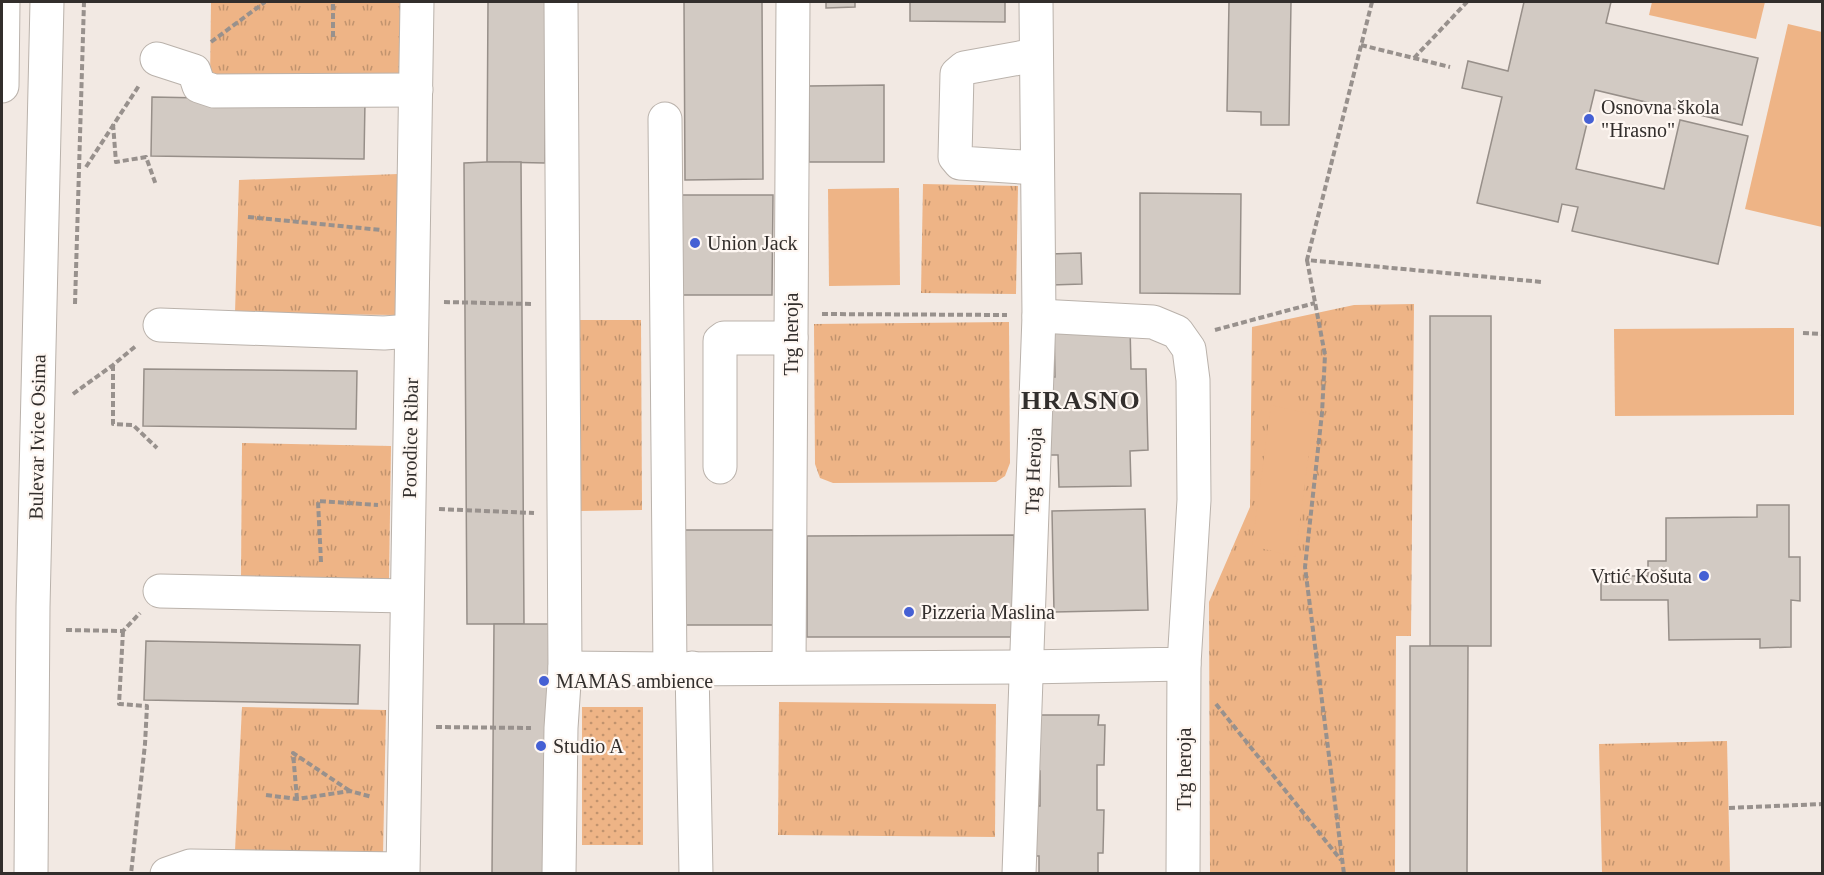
<svg xmlns="http://www.w3.org/2000/svg" width="1824" height="875" viewBox="0 0 1824 875" font-family="'Times New Roman',serif">
	<defs>
		<pattern id="grass-dots" width="8" height="8" patternUnits="userSpaceOnUse" patternTransform="scale(1.5)"><rect width="8" height="8" fill="#eeb486"/><path d="M2 2h.1M6 6h.1" fill="none" stroke="#c1936e" stroke-width="1.8" stroke-linecap="round"/></pattern>
		<pattern id="park-tufts" width="24" height="20" patternUnits="userSpaceOnUse" patternTransform="scale(1.5)"><rect width="24" height="20" fill="#eeb486"/><path d="M3 7l-1-3M5 7V3M7 7l1-3M15 17l-1-3M17 17v-4M19 17l1-3" fill="none" stroke="#c1936e"/></pattern>
	</defs>
	<rect width="100%" height="100%" fill="#f2e9e3"/>
	<!-- grass -->
	<rect fill="url(#grass-dots)" x="582" y="707" width="61" height="138"/>
	<!-- park -->
	<g fill="url(#park-tufts)">
		<polygon points="211,2 402,2 400,74 210,81"/>
		<polygon points="398,174 396,315 235,313 239,180"/>
		<polygon points="923,184 1018,186 1016,294 921,293"/>
		<polygon points="1414,304 1411,636 1396,636 1395,873 1210,873 1209,602 1250,507 1252,327 1354,305"/>
		<polygon points="579,320 641,320 642,510 580,511"/>
		<polygon points="1009,322 1010,463 1005,476 996,482 833,483 820,478 815,464 814,324"/>
		<polygon points="242,443 391,446 389,581 241,578"/>
		<polygon points="779,702 996,704 995,837 778,835"/>
		<polygon points="242,707 386,710 383,855 235,851"/>
		<polygon points="1727,741 1730,873 1602,873 1599,744"/>
	</g>
	<!-- garden -->
	<g fill="#eeb486">
		<polygon points="1652,2 1765,2 1756,39 1649,15"/>
		<polygon points="1788,24 1822,32 1822,227 1745,209"/>
		<polygon points="899,188 900,285 829,286 828,189"/>
		<polygon points="1794,328 1794,415 1615,416 1614,329"/>
		<polygon points="1271,405 1314,415 1295,557 1252,546"/>
	</g>
	<!-- building -->
	<g fill="#d2cac3" stroke="#978f89" stroke-width="1.5">
		<polygon points="488,2 546,2 545,163 487,162"/>
		<polygon points="684,2 762,2 763,179 685,180"/>
		<polygon points="826,2 855,2 855,7 826,8"/>
		<polygon points="910,2 1005,2 1005,22 910,21"/>
		<polygon points="1229,2 1291,2 1289,125 1261,125 1261,112 1227,111"/>
		<polygon points="1524,2 1611,2 1606,23 1758,58 1742,125 1595,90 1576,169 1664,189 1680,120 1748,136 1718,264 1572,231 1578,207 1562,204 1558,222 1477,203 1502,97 1462,88 1468,61 1508,71"/>
		<polygon points="884,85 884,162 809,162 809,86"/>
		<polygon points="152,97 365,101 364,159 151,156"/>
		<polygon points="487,162 521,162 524,624 467,624 464,163"/>
		<polygon points="1140,193 1241,194 1240,294 1140,293"/>
		<polygon points="671,195 773,195 772,295 670,295"/>
		<polygon points="1081,253 1082,284 1051,285 1050,254"/>
		<rect x="1430" y="316" width="61" height="330"/>
		<polygon points="1130,326 1131,369 1146,369 1148,450 1130,451 1131,486 1059,487 1058,455 1049,455 1047,377 1055,377 1054,328"/>
		<polygon points="144,369 357,371 356,429 143,426"/>
		<polygon points="1757,505 1789,505 1789,557 1800,557 1800,601 1791,600 1791,647 1760,648 1760,639 1669,640 1668,600 1601,600 1601,576 1648,576 1648,561 1666,561 1666,518 1757,517"/>
		<polygon points="1145,509 1148,610 1054,612 1052,511"/>
		<rect x="675" y="530" width="99" height="95"/>
		<polygon points="1014,535 1014,637 807,637 807,536"/>
		<polygon points="494,624 553,624 551,874 492,874"/>
		<polygon points="146,641 360,645 358,704 144,700"/>
		<polygon points="1410,646 1468,646 1467,874 1410,874"/>
		<polygon points="1040,715 1099,715 1098,725 1105,725 1104,765 1097,765 1097,810 1104,810 1103,853 1098,853 1098,874 1039,874 1039,856 1036,856 1036,806 1040,806 1040,771 1036,771"/>
	</g>
	<g fill="none" stroke-linecap="round" stroke-linejoin="round">
		<!-- minor casing -->
		<g stroke="#bab2ab" stroke-width="35">
			<g id="minor">
				<polyline points="1036,55 964,68 957,74 955,157 960,163 1037,168"/>
				<polyline points="157,59 194,71 199,86 214,91 416,90"/>
				<polyline points="665,119 670,669"/>
				<polyline points="160,325 384,333 411,331"/>
				<polyline points="720,467 720,341 724,338 791,338"/>
				<polyline points="160,591 407,596"/>
				<polyline points="789,667 793,2"/>
				<polyline points="565,668 670,669 1026,667 1184,664 1194,500 1193,380 1189,349 1177,332 1153,322 1039,316"/>
				<polyline points="692,668 696,874"/>
				<polyline points="167,874 190,866 402,869"/>
				<polyline points="403,874 417,2"/>
				<polyline points="559,874 561,728 565,668 561,2"/>
				<polyline points="1019,874 1039,316 1036,2"/>
				<polyline points="1183,874 1184,664"/>
			</g>
		</g>
		<!-- major casing -->
		<g stroke="#bab2ab" stroke-width="35">
			<g id="major">
				<polyline points="2,86 3,2"/>
				<polyline points="31,874 33,607 47,2"/>
			</g>
		</g>
		<!-- path -->
		<g stroke="#98918d" stroke-width="4" stroke-dasharray="6 3" stroke-linecap="butt">
			<polyline points="1372,2 1307,260 1542,282"/>
			<polyline points="333,37 333,2"/>
			<polyline points="211,42 265,2"/>
			<polyline points="1361,45 1450,67"/>
			<polyline points="1414,58 1467,2"/>
			<polyline points="113,124 116,162 146,157 156,185"/>
			<polyline points="86,167 140,84"/>
			<polyline points="248,217 381,230"/>
			<polyline points="1307,260 1325,355 1322,413 1305,567 1344,874"/>
			<polyline points="444,302 532,304"/>
			<polyline points="75,304 84,2"/>
			<polyline points="822,314 1007,315"/>
			<polyline points="1215,330 1315,303"/>
			<polyline points="1803,333 1822,334"/>
			<polyline points="113,365 113,424 133,425 157,448"/>
			<polyline points="73,394 113,365 137,345"/>
			<polyline points="439,509 534,513"/>
			<polyline points="321,562 318,501 378,505"/>
			<polyline points="66,630 123,631 140,613"/>
			<polyline points="123,631 119,704 147,706 145,744 131,874"/>
			<polyline points="1216,704 1341,860"/>
			<polyline points="436,727 531,728"/>
			<polyline points="266,795 297,799 350,791 372,797"/>
			<polyline points="297,799 293,753 350,791"/>
			<polyline points="1729,808 1822,804"/>
		</g>
		<!-- minor -->
		<use href="#minor" stroke="#fff" stroke-width="33"/>
		<!-- major -->
		<use href="#major" stroke="#fff" stroke-width="33"/>
	</g>
	<!-- markers -->
	<g fill="#4560d4" stroke="#fef7f2" stroke-width="2">
		<circle cx="1589" cy="119" r="6"/>
		<circle cx="695" cy="243" r="6"/>
		<circle cx="1704" cy="576" r="6"/>
		<circle cx="909" cy="612" r="6"/>
		<circle cx="544" cy="681" r="6"/>
		<circle cx="541" cy="746" r="6"/>
	</g>
	<g text-anchor="middle" dominant-baseline="central" stroke-width="4.5" stroke-linejoin="round" paint-order="stroke">
		<!-- poi labels -->
		<g font-size="20" fill="#322e2c" stroke="#fef7f2" text-anchor="start">
			<text x="1601" y="107">Osnovna škola<tspan x="1601" dy="23">"Hrasno"</tspan></text>
			<text x="707" y="243">Union Jack</text>
			<text x="1692" y="576" text-anchor="end">Vrtić Košuta</text>
			<text x="921" y="612">Pizzeria Maslina</text>
			<text x="556" y="681">MAMAS ambience</text>
			<text x="553" y="746">Studio A</text>
		</g>
		<!-- street labels -->
		<g font-size="20" fill="#322e2c" stroke="#fef7f2">
			<text transform="translate(791 334) rotate(-90)">Trg heroja</text>
			<text transform="translate(37 437) rotate(-89)">Bulevar Ivice Osima</text>
			<text transform="translate(410 438) rotate(-89)">Porodice Ribar</text>
			<text transform="translate(1033 471) rotate(-88)">Trg Heroja</text>
			<text transform="translate(1184 769) rotate(-90)">Trg heroja</text>
		</g>
		<!-- district labels -->
		<g font-size="26" font-weight="bold" letter-spacing="1.5" fill="#322e2c" stroke="#fef7f2">
			<text x="1081" y="400">HRASNO</text>
		</g>
	</g>
	<!-- border -->
	<rect width="1824" height="875" fill="none" stroke="#322e2c" stroke-width="6"/>
</svg>
